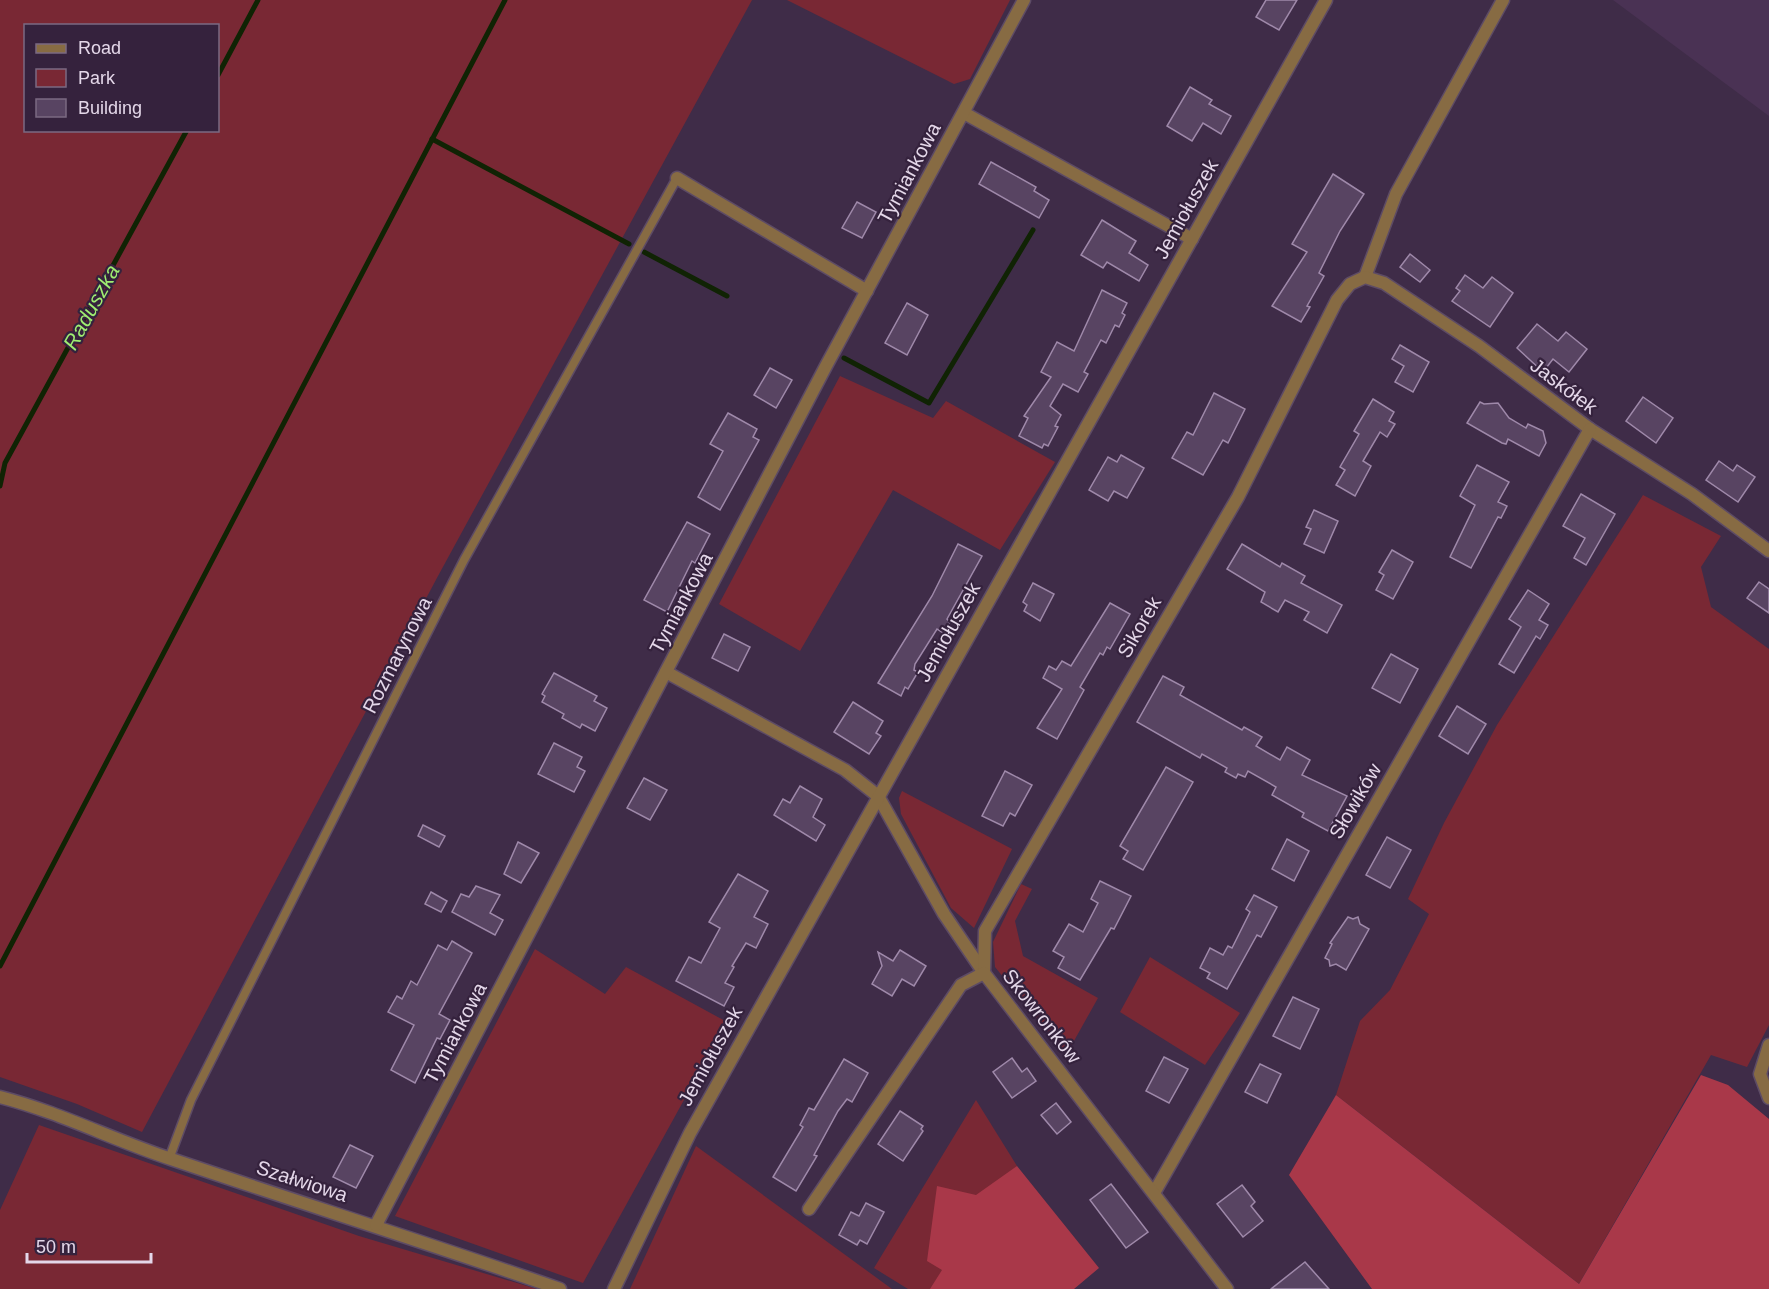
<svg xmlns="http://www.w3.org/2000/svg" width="1769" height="1289" viewBox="0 0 1769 1289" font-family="Arial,sans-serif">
	<rect width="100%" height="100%" fill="#3f2c48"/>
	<!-- built -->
	<polygon fill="#4a3254" points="1613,0 1769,0 1769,116"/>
	<!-- green -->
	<g fill="#792834" fill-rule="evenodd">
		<path d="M0,0h752l-314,576 -296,556 -65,-28 -77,-27zM26,26h192v104h-192z"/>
		<polygon points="787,0 1010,0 970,79 954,84"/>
		<polygon points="840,376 933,418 946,401 1055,462 1000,550 893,490 800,651 719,604"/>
		<polygon points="1643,495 1721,536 1701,567 1711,607 1769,649 1769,1025 1747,1067 1711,1055 1579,1284 1336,1095 1360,1021 1390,990 1429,914 1408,899 1444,823 1497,725"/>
		<polygon points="902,791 1012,849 974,928 951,908 901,814 899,798"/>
		<polygon points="1021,884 1032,889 1015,921 1023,956 1098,998 1070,1048 1061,1048 995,967 993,942"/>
		<polygon points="535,949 605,994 626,967 727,1022 583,1283 395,1216"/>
		<polygon points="1150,957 1240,1013 1205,1065 1120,1012"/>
		<polygon points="976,1100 1017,1166 931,1289 908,1289 874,1268"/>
		<polygon points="39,1125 359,1236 537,1289 0,1289 0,1210"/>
		<polygon points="696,1146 892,1289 630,1289"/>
	</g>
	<!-- forest -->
	<g fill="#a93849">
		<polygon points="1701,1075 1728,1085 1769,1119 1769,1289 1372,1289 1289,1175 1336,1095 1579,1284"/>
		<polygon points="1017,1166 1099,1268 1074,1289 930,1289 942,1270 927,1261 937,1186 976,1195"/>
	</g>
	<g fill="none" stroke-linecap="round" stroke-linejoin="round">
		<!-- stream -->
		<g stroke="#102304" stroke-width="5">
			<polyline points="218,75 258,0"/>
			<polyline points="432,139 629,244"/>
			<polyline points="644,252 727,296"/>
			<polyline points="844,358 929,403 1033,230"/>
			<polyline points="0,486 5,463 187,130"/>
			<polyline points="0,966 505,0"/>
		</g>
	</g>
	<!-- building -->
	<g fill="#584462" stroke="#9f89aa" stroke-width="1.5">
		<polygon points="1266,0 1297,0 1279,30 1256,17"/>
		<polygon points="1190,87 1212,100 1209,104 1231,116 1221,134 1203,123 1192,141 1167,126"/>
		<polygon points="991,162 1036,187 1034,191 1049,200 1039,218 979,184"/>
		<polygon points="1333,174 1364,194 1340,231 1319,273 1324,276 1307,306 1310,307 1301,322 1272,306 1307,252 1292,244"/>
		<polygon points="857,202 876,212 862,238 842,228"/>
		<polygon points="1102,220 1136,241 1129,253 1148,265 1139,281 1107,262 1103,268 1081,255"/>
		<polygon points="1410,254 1430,270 1420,282 1400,267"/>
		<polygon points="1465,275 1483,288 1492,277 1513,293 1490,327 1452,301 1460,291 1456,288"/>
		<polygon points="1102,290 1127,303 1122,313 1125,315 1119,327 1115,325 1106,343 1101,340 1084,372 1088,374 1078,392 1063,384 1050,406 1061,415 1055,426 1058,427 1048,446 1044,444 1042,448 1019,436 1028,418 1024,416 1051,377 1041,372 1057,342 1074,351"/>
		<polygon points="907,303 928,315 907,355 885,343"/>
		<polygon points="1537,324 1558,341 1566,332 1587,349 1569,372 1553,359 1543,372 1517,348"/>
		<polygon points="1400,345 1429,362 1413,392 1395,382 1404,366 1392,359"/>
		<polygon points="770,368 792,380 776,408 754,395"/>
		<polygon points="1214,393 1245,409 1228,443 1223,440 1203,475 1172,458 1187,432 1193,435"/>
		<polygon points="1643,397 1673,418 1656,443 1626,421"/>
		<polygon points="1373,399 1394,412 1389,421 1395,424 1387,437 1380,432 1363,461 1371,466 1355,496 1336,485 1345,470 1340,467 1359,434 1354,431"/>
		<polygon points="1480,402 1484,404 1498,403 1509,418 1526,428 1528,424 1543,431 1546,443 1539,456 1508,439 1506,444 1502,443 1467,423"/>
		<polygon points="728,413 757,429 753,437 759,440 720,510 698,497 723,451 710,444"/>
		<polygon points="1121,455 1144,468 1127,498 1114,491 1108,501 1089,490 1108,457 1117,462"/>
		<polygon points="1719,461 1733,471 1737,465 1755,477 1738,502 1706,480"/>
		<polygon points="1477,465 1509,482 1498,502 1507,506 1501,518 1498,517 1471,568 1450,557 1475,505 1460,496"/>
		<polygon points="1581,494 1615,514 1586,565 1574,558 1585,538 1563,526"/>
		<polygon points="1314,510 1338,521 1324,553 1304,544 1311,529 1306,527"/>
		<polygon points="687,522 710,534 695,563 692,561 667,612 644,600"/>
		<polygon points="958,544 982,556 947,619 950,622 943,633 937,629 915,664 914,670 918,672 908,689 905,687 901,696 878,683 932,596"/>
		<polygon points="1242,544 1280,567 1282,563 1305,576 1301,583 1342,605 1327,633 1304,620 1309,612 1285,600 1278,612 1261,602 1265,592 1227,569"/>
		<polygon points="1392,550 1413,562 1393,599 1376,590 1384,575 1379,572"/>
		<polygon points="1759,582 1769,589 1769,613 1747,598"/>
		<polygon points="1033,583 1054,594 1040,621 1024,611 1027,605 1023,602"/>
		<polygon points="1528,590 1549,604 1539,620 1548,625 1540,639 1536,636 1514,673 1499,664 1521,627 1509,619"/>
		<polygon points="1110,603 1130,614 1110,649 1107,647 1103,655 1100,653 1080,687 1084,690 1057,739 1037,728 1062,689 1043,678 1049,666 1056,670 1062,661 1071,666"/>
		<polygon points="724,634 750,647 738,671 712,658"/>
		<polygon points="1391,654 1418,669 1400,703 1372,688"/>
		<polygon points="554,673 597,696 594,701 607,708 595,731 582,724 580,728 562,718 564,714 542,702 545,696 542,694"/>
		<polygon points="1163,676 1184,687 1180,695 1242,730 1244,727 1262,737 1256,746 1280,760 1287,747 1310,760 1302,775 1347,796 1328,831 1302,817 1304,813 1272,795 1276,787 1248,771 1245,777 1238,774 1236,778 1225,772 1227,768 1202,754 1200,758 1137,722"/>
		<polygon points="853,702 883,721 876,733 881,736 869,754 834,732"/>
		<polygon points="1457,706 1486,724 1468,754 1439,736"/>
		<polygon points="554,743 582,757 577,767 585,771 574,792 538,774"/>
		<polygon points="1166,767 1193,782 1143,870 1123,859 1128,851 1120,846"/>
		<polygon points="1005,771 1032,785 1015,816 1010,813 1003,826 982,816"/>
		<polygon points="644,778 667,790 650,820 627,808"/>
		<polygon points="800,786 822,799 813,817 825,825 816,841 774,815 783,799 790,803"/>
		<polygon points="423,825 445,836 439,847 418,836"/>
		<polygon points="1387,837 1411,850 1390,888 1366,875"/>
		<polygon points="1287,839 1309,851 1294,881 1272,869"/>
		<polygon points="518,842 539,853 521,883 504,874"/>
		<polygon points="738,874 768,891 754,917 768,924 756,948 746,943 732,966 734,967 725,983 734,987 724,1006 676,981 689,957 701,963 720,928 709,922"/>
		<polygon points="1100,881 1131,896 1114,929 1111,928 1080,980 1058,968 1064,957 1053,951 1069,924 1083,932 1098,903 1091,899"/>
		<polygon points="476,886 500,895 490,913 503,920 495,935 452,912 461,894 469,897"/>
		<polygon points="431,892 447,901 441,912 425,904"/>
		<polygon points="1254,895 1277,907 1261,937 1257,935 1227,989 1207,978 1210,973 1200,968 1210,948 1223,955 1228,946 1232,948 1250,912 1246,909"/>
		<polygon points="1348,917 1353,919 1358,917 1360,924 1369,929 1346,970 1336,964 1330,966 1329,960 1325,958 1332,944 1330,943"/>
		<polygon points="452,941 472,953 439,1014 450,1020 440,1039 437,1038 415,1083 391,1070 414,1025 388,1012 397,996 402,999 411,981 417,985 438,945 447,950"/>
		<polygon points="900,950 926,966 914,986 902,979 892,996 872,984 882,966 878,952 893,961"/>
		<polygon points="1293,997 1319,1009 1300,1049 1273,1036"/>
		<polygon points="1164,1057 1188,1069 1169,1103 1146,1091"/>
		<polygon points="1012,1058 1022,1072 1027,1068 1036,1081 1012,1098 993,1072"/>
		<polygon points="844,1059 868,1073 852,1102 847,1099 838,1111 814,1155 817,1156 796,1191 773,1177 803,1127 800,1125 809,1108 814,1110"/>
		<polygon points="1260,1064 1281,1074 1267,1103 1245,1092"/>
		<polygon points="1056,1103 1071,1122 1057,1134 1041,1115"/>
		<polygon points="900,1111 923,1126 921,1129 923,1131 903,1161 878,1144"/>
		<polygon points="350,1145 373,1156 356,1188 333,1177"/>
		<polygon points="1111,1184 1148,1232 1126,1248 1090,1200"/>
		<polygon points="1242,1185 1255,1202 1251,1206 1263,1221 1243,1237 1217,1204"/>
		<polygon points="866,1203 884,1212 867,1244 860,1240 857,1245 839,1235 851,1212 859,1216"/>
		<polygon points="1305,1262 1329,1289 1271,1289"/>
	</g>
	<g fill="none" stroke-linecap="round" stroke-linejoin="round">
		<!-- lane casing -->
		<g stroke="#5d4b65" stroke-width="11">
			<polyline id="lane" points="169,1159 191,1100 464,560 677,178"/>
		</g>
		<!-- street casing -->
		<g stroke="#5d4b65" stroke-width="15">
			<g id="street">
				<polyline points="964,113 1192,239"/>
				<polyline points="677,178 867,291"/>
				<polyline points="1365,277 1396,194 1503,0"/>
				<polyline points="666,672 845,770 878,796 944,914 984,973"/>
				<polyline points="984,973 985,931 1238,497 1337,300 1350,284 1365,277 1384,283 1479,346 1590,429 1692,494 1769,551"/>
				<polyline points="1769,1045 1760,1074 1769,1098"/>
				<path d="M0,1097c59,15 113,43 171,62 130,44 260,85 389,130"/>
				<polyline points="1154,1193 1590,429"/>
				<polyline points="809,1209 961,985 984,973 1227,1289"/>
				<polyline points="376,1225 826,366 1024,0"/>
				<polyline points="614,1289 690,1133 1326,0"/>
			</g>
		</g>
		<!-- lane -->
		<use href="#lane" stroke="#876b43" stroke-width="8"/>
		<!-- street -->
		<use href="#street" stroke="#876b43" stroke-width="12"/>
	</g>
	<g text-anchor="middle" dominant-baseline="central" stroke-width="4.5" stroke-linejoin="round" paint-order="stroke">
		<!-- street labels -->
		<g font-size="20" fill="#e4d7e9" stroke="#35223d">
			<text transform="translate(909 173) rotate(-62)">Tymiankowa</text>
			<text transform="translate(1186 209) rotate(-61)">Jemiołuszek</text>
			<text transform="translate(1564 386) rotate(37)">Jaskółek</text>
			<text transform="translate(681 603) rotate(-62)">Tymiankowa</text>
			<text transform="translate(1139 627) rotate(-60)">Sikorek</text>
			<text transform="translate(948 632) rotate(-61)">Jemiołuszek</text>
			<text transform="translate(397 655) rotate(-63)">Rozmarynowa</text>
			<text transform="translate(1355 801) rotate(-60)">Słowików</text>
			<text transform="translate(1042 1016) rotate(52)">Skowronków</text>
			<text transform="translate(455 1033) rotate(-62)">Tymiankowa</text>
			<text transform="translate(710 1056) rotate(-61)">Jemiołuszek</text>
			<text transform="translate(302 1181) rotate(18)">Szałwiowa</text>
		</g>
		<!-- water labels -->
		<g font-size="21" font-style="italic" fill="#9fee71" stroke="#35223d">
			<text transform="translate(91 307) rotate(-61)">Raduszka</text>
		</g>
	</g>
	<!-- legend -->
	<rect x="24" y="24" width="195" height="108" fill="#35223d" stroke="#7b6a82" stroke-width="1.5"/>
	<rect x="36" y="44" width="30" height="9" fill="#876b43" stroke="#7b6a82" stroke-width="1.5"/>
	<text x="78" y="54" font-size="18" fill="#e4d7e9">Road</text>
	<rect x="36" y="69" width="30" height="18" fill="#792834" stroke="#7b6a82" stroke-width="1.5"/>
	<text x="78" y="84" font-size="18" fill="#e4d7e9">Park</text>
	<rect x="36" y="99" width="30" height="18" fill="#584462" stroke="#7b6a82" stroke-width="1.5"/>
	<text x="78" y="114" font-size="18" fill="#e4d7e9">Building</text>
	<!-- scale -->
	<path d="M27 1253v9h124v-9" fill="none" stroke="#e4d7e9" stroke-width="3"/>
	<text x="36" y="1253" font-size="18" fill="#e4d7e9" stroke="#35223d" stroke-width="4.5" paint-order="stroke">50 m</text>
</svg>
